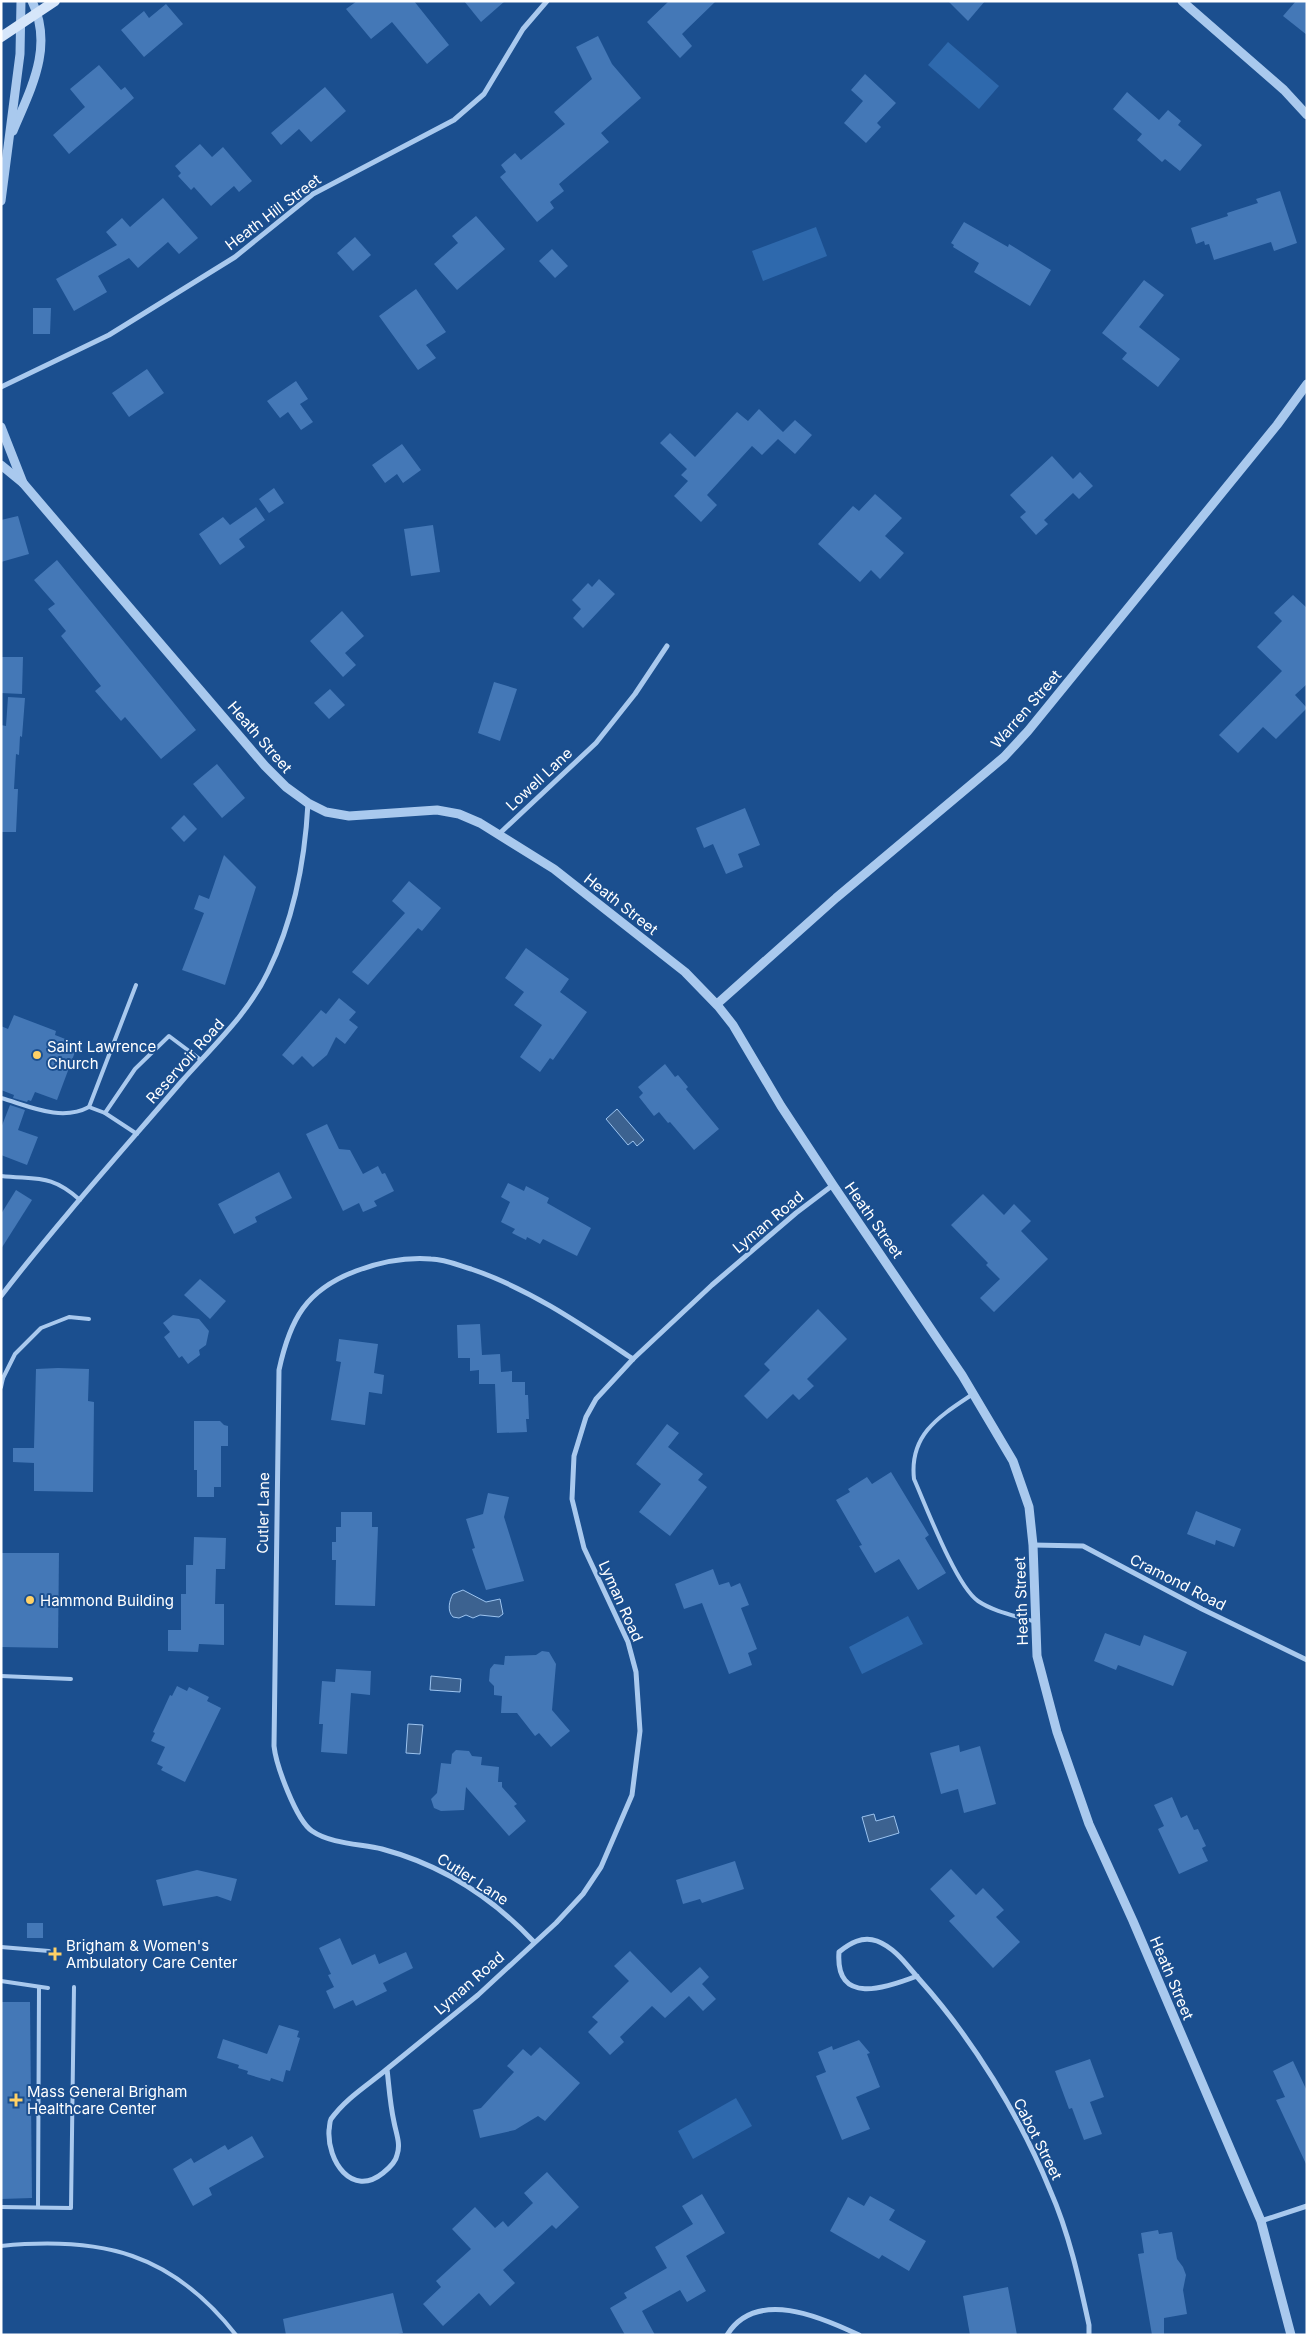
<svg xmlns="http://www.w3.org/2000/svg" width="1308" height="2336" viewBox="0 0 1308 2336" font-family="Inter,sans-serif">
	<rect width="100%" height="100%" fill="#1b4f8f"/>
	<!-- green -->
	<g fill="#2e69ad">
		<polygon points="948,42 999,86 979,109 928,65"/>
		<polygon points="816,227 827,256 763,281 752,251"/>
		<polygon points="908,1616 923,1644 862,1674 849,1647"/>
		<polygon points="736,2098 752,2126 693,2159 678,2131"/>
	</g>
	<!-- water -->
	<g fill="#3c6290" stroke="#9cc4f0">
		<polygon points="617,1109 644,1140 637,1146 633,1141 628,1145 606,1119"/>
		<path d="M463,1590l23,12 14,-3 3,15 -4,3 -19,-2 -7,3 -7,-3 -7,3 -6,-1c-6,-6 -4,-16 0,-23z"/>
		<polygon points="431,1676 461,1679 460,1692 430,1690"/>
		<polygon points="408,1724 423,1725 420,1754 406,1753"/>
		<polygon points="874,1814 876,1821 894,1816 899,1833 869,1842 862,1817"/>
	</g>
	<!-- building -->
	<g fill="#4478b7">
		<polygon points="357,1 414,1 449,45 427,64 392,22 371,39 346,9"/>
		<polygon points="464,1 505,1 481,22"/>
		<polygon points="669,1 716,1 682,34 692,46 680,58 647,22"/>
		<polygon points="948,1 985,1 968,21"/>
		<polygon points="1296,1 1307,1 1307,35 1283,16"/>
		<polygon points="166,4 183,24 144,57 121,30 144,11 149,18"/>
		<polygon points="598,36 612,64 641,98 601,133 609,142 559,184 564,191 550,202 554,208 537,222 500,177 506,172 501,165 515,153 521,160 565,124 554,112 592,79 576,47"/>
		<polygon points="99,65 121,90 125,87 134,98 69,154 53,135 85,107 70,89"/>
		<polygon points="865,74 896,103 877,123 881,127 866,143 844,123 863,101 851,90"/>
		<polygon points="325,87 346,111 311,142 299,129 281,145 271,133"/>
		<polygon points="1127,92 1159,120 1168,110 1181,121 1178,125 1202,145 1180,171 1165,159 1162,162 1137,140 1142,134 1113,109"/>
		<polygon points="200,144 212,157 223,147 252,181 239,192 234,186 211,206 194,187 191,190 178,176 181,173 175,166"/>
		<polygon points="1280,191 1297,243 1274,251 1271,242 1214,260 1209,244 1205,245 1204,241 1196,244 1191,228 1228,216 1227,213 1258,203 1256,199"/>
		<polygon points="163,198 198,238 179,254 168,242 138,268 129,258 98,276 107,292 74,311 56,279 117,245 106,232 122,218 130,227"/>
		<polygon points="476,216 505,249 457,290 434,264 458,243 452,236"/>
		<polygon points="964,222 1008,247 1009,244 1051,270 1030,306 974,272 979,263 953,247 954,245 951,243"/>
		<polygon points="355,237 371,255 353,271 337,253"/>
		<polygon points="552,249 568,266 555,278 539,261"/>
		<polygon points="1144,280 1164,295 1139,327 1180,359 1158,387 1122,359 1127,353 1102,333"/>
		<polygon points="416,289 446,332 426,345 436,358 418,370 379,316"/>
		<polygon points="33,308 51,308 50,334 33,334"/>
		<polygon points="147,369 164,393 129,417 112,393"/>
		<polygon points="296,381 308,399 300,404 313,422 301,430 288,412 280,418 267,401"/>
		<polygon points="759,409 783,432 795,420 812,435 795,454 778,439 762,455 752,446 707,495 717,505 701,522 674,496 688,481 681,475 687,469 660,443 670,433 695,457 737,412 748,421"/>
		<polygon points="402,444 421,470 403,483 397,474 385,483 372,465"/>
		<polygon points="1052,456 1073,479 1080,472 1093,486 1079,499 1073,493 1044,520 1048,524 1036,535 1020,517 1026,512 1010,495"/>
		<polygon points="274,488 284,503 269,513 259,499"/>
		<polygon points="875,494 902,518 885,536 904,553 880,579 871,570 860,582 818,544 853,506 859,511"/>
		<polygon points="256,507 265,520 239,539 245,547 220,565 199,534 223,517 230,525"/>
		<polygon points="18,516 29,554 1,562 1,520"/>
		<polygon points="433,525 440,572 411,576 404,529"/>
		<polygon points="57,560 196,730 161,759 125,717 121,721 95,691 101,686 61,636 66,631 48,609 55,604 34,580"/>
		<polygon points="599,579 615,594 583,628 573,618 581,609 572,600 588,583 592,587"/>
		<polygon points="1293,595 1307,608 1307,684 1295,695 1307,708 1276,739 1263,727 1238,753 1219,735 1282,671 1257,647 1282,621 1274,613"/>
		<polygon points="342,611 364,636 345,653 356,665 343,677 310,641"/>
		<polygon points="1,657 23,657 22,694 1,693"/>
		<polygon points="494,682 517,689 500,741 478,733"/>
		<polygon points="330,689 345,705 329,719 314,703"/>
		<polygon points="8,697 25,698 22,737 20,736 19,755 16,754 14,789 18,789 16,832 1,832 1,725 6,726"/>
		<polygon points="217,764 245,798 222,818 193,784"/>
		<polygon points="745,808 760,845 738,854 743,867 726,874 713,844 704,848 696,828"/>
		<polygon points="184,815 197,829 184,842 171,828"/>
		<polygon points="224,855 256,887 225,985 182,970 204,913 194,909 199,895 209,899"/>
		<polygon points="409,881 441,908 422,931 418,928 368,985 352,972 405,913 392,901"/>
		<polygon points="526,948 569,979 560,992 587,1012 553,1060 550,1058 540,1072 520,1057 542,1025 514,1005 524,992 505,978"/>
		<polygon points="339,998 356,1012 349,1020 358,1027 345,1044 336,1037 327,1055 313,1067 302,1056 293,1065 282,1055 321,1010 326,1014"/>
		<polygon points="14,1015 56,1031 55,1035 78,1044 57,1100 35,1092 31,1101 28,1100 27,1102 13,1098 14,1095 1,1090 1,1026 8,1029"/>
		<polygon points="665,1064 675,1077 678,1075 688,1087 686,1089 719,1129 694,1150 670,1122 668,1123 659,1112 654,1116 639,1097 643,1093 638,1087"/>
		<polygon points="10,1105 25,1110 18,1130 38,1137 27,1165 1,1155 1,1128"/>
		<polygon points="327,1124 339,1149 350,1150 363,1174 378,1166 382,1174 385,1173 394,1191 374,1201 377,1206 363,1212 359,1203 343,1211 306,1134"/>
		<polygon points="279,1172 292,1198 255,1217 257,1222 234,1234 218,1204"/>
		<polygon points="508,1183 524,1191 526,1186 549,1198 547,1203 591,1228 577,1256 543,1239 540,1244 527,1237 526,1240 512,1233 515,1229 501,1222 510,1202 501,1197"/>
		<polygon points="16,1190 32,1200 1,1249 1,1214"/>
		<polygon points="983,1194 1004,1215 1014,1204 1031,1221 1021,1231 1048,1259 994,1312 980,1298 1000,1279 986,1265 988,1263 951,1225"/>
		<polygon points="200,1279 226,1301 210,1319 184,1295"/>
		<polygon points="818,1309 847,1339 807,1379 814,1386 799,1400 793,1394 767,1419 744,1396 770,1370 764,1364"/>
		<polygon points="173,1315 199,1319 209,1331 206,1345 199,1350 200,1355 188,1364 182,1356 179,1358 164,1337 170,1332 163,1323"/>
		<polygon points="480,1324 482,1355 500,1354 501,1372 512,1371 512,1382 525,1382 525,1395 528,1395 529,1419 526,1419 527,1432 497,1433 495,1384 479,1384 479,1370 470,1371 470,1358 458,1358 457,1325"/>
		<polygon points="339,1339 378,1344 374,1373 384,1375 382,1394 369,1392 365,1425 331,1420 341,1362 336,1361"/>
		<polygon points="58,1368 89,1369 88,1401 94,1402 93,1492 34,1491 34,1463 13,1462 13,1448 34,1448 36,1369"/>
		<polygon points="194,1421 220,1421 224,1425 228,1426 228,1446 221,1446 221,1487 214,1487 214,1497 197,1497 197,1470 194,1470"/>
		<polygon points="667,1424 679,1433 668,1447 703,1474 698,1480 707,1487 670,1536 639,1512 661,1484 636,1464"/>
		<polygon points="891,1472 929,1535 925,1538 946,1573 918,1590 899,1559 875,1573 859,1546 862,1545 836,1500 850,1492 848,1489 867,1477 872,1484"/>
		<polygon points="488,1493 509,1497 504,1517 524,1581 486,1590 472,1549 475,1548 466,1519 483,1514"/>
		<polygon points="1196,1511 1241,1529 1234,1547 1216,1540 1215,1545 1187,1534"/>
		<polygon points="341,1512 372,1512 372,1527 378,1527 375,1606 335,1605 336,1560 332,1560 332,1542 336,1542 336,1527 341,1527"/>
		<polygon points="194,1537 226,1538 225,1569 216,1569 215,1604 224,1604 224,1645 199,1644 198,1652 168,1651 168,1630 181,1630 181,1594 186,1594 186,1565 193,1565"/>
		<polygon points="1,1553 59,1553 58,1648 1,1647"/>
		<polygon points="713,1569 719,1585 729,1582 731,1587 740,1583 749,1605 741,1608 757,1649 748,1653 752,1665 729,1674 702,1603 684,1609 675,1584"/>
		<polygon points="1105,1633 1140,1646 1144,1635 1187,1652 1173,1686 1118,1665 1116,1670 1094,1661"/>
		<polygon points="542,1651 549,1652 556,1664 552,1710 570,1731 551,1747 539,1733 535,1736 517,1713 501,1713 502,1696 494,1695 494,1686 489,1681 490,1669 494,1664 504,1665 505,1656 536,1655"/>
		<polygon points="336,1669 371,1671 370,1695 351,1693 347,1754 321,1752 323,1724 319,1724 322,1681 335,1682"/>
		<polygon points="177,1686 187,1691 189,1687 209,1697 207,1701 221,1708 185,1782 161,1770 163,1767 157,1764 165,1747 151,1741 155,1733 153,1732 170,1695 172,1696"/>
		<polygon points="959,1745 960,1752 980,1746 996,1804 964,1813 958,1789 941,1794 930,1753"/>
		<polygon points="456,1750 469,1751 472,1756 482,1757 481,1765 499,1767 498,1782 502,1782 502,1787 517,1804 514,1806 526,1821 509,1836 466,1787 464,1810 441,1811 434,1808 431,1799 437,1793 441,1763 451,1764 452,1754"/>
		<polygon points="1172,1797 1181,1818 1187,1815 1194,1830 1198,1829 1206,1846 1202,1848 1208,1861 1179,1874 1158,1829 1164,1826 1154,1805"/>
		<polygon points="735,1861 744,1889 702,1903 700,1899 683,1904 676,1880"/>
		<polygon points="951,1869 976,1895 983,1888 1004,1910 996,1917 1020,1942 993,1968 949,1921 955,1916 930,1889"/>
		<polygon points="197,1870 237,1879 231,1901 217,1896 163,1906 156,1880"/>
		<rect x="27" y="1923" width="16" height="15"/>
		<polygon points="340,1938 352,1965 375,1954 379,1964 406,1952 413,1968 383,1983 387,1991 356,2006 353,2000 334,2009 326,1991 334,1987 328,1975 331,1974 319,1948"/>
		<polygon points="630,1951 671,1993 700,1967 709,1977 702,1984 716,1999 703,2011 689,1996 665,2018 652,2006 620,2037 624,2042 610,2055 588,2032 598,2022 592,2017 629,1981 614,1966"/>
		<polygon points="1,2002 30,2002 32,2198 1,2199"/>
		<polygon points="279,2025 299,2031 297,2037 300,2038 290,2071 286,2070 283,2082 271,2078 270,2081 247,2074 248,2071 238,2068 239,2065 217,2058 223,2039 267,2054"/>
		<polygon points="859,2040 870,2053 867,2054 880,2087 856,2097 870,2129 842,2140 816,2076 826,2072 818,2052 832,2046 833,2050"/>
		<polygon points="540,2047 580,2083 545,2121 538,2116 515,2130 480,2138 473,2110 481,2108 514,2072 507,2066 523,2049 531,2056"/>
		<polygon points="1090,2059 1104,2097 1090,2102 1102,2134 1084,2140 1072,2108 1069,2109 1055,2071"/>
		<polygon points="1293,2061 1307,2091 1307,2166 1276,2100 1285,2097 1273,2071"/>
		<polygon points="252,2136 264,2157 209,2188 212,2195 193,2206 173,2169 191,2158 194,2163 225,2145 228,2150"/>
		<polygon points="547,2172 579,2207 556,2229 552,2225 503,2270 515,2283 490,2306 479,2293 443,2326 423,2304 441,2287 436,2281 471,2249 452,2229 475,2207 495,2228 503,2221 508,2227 533,2203 524,2193"/>
		<polygon points="702,2194 725,2233 686,2256 706,2291 687,2302 680,2290 642,2311 655,2335 625,2335 610,2308 627,2298 624,2293 667,2268 655,2247 693,2224 682,2206"/>
		<polygon points="870,2196 895,2210 889,2220 926,2241 909,2271 882,2255 879,2259 830,2231 848,2197 864,2206"/>
		<polygon points="1158,2230 1159,2234 1172,2232 1177,2259 1183,2267 1186,2275 1183,2290 1187,2314 1164,2318 1164,2335 1152,2335 1138,2254 1144,2253 1141,2233"/>
		<polygon points="1008,2287 1017,2335 970,2335 963,2296"/>
		<polygon points="393,2293 403,2333 393,2335 286,2335 283,2319"/>
	</g>
	<g fill="none" stroke-linecap="round" stroke-linejoin="round">
		<!-- service -->
		<g stroke="#a9c9ee" stroke-width="4">
			<polyline points="136,985 89,1107 105,1113 137,1134"/>
			<path d="M1,1098c28,8 60,24 88,9"/>
			<polyline points="105,1113 135,1069 169,1036 201,1060"/>
			<path d="M1,1176c37,4 50,-2 79,24"/>
			<polyline points="1,1377 3,1378 1,1387"/>
			<polyline points="3,1378 15,1354 41,1328 69,1317 89,1319"/>
			<path d="M973,1394c-33,22 -64,40 -59,85 12,27 42,107 64,122 16,11 39,15 58,21"/>
			<polyline points="1,1676 71,1679"/>
			<polyline points="1,1947 49,1951"/>
			<polyline points="1,1981 48,1988"/>
			<polyline points="1,2207 71,2208 74,1987"/>
			<polyline points="38,2207 39,1987"/>
			<path d="M1,2246c101,-10 171,7 235,89"/>
		</g>
		<!-- minor -->
		<g stroke="#a9c9ee" stroke-width="5">
			<polyline points="1,387 109,335 235,257 313,194 454,120 484,94 523,29 547,1"/>
			<polyline points="499,834 596,743 635,694 667,646"/>
			<path d="M1,1296c57,-74 120,-144 181,-215 31,-35 66,-67 86,-109 26,-53 37,-112 40,-169"/>
			<polyline points="1033,1545 1083,1546 1202,1609 1307,1660"/>
			<path d="M534,1942c-42,-45 -92,-77 -152,-93 -21,-5 -51,-5 -70,-18 -16,-11 -36,-66 -38,-85l5,-376c11,-51 27,-80 77,-99 24,-9 49,-14 75,-12 13,0 27,6 40,10 59,20 111,56 162,90"/>
			<path d="M917,1976c-31,12 -82,30 -78,-24 11,-9 23,-16 38,-11 18,7 29,23 42,38 53,59 101,137 131,211 19,43 29,89 39,135v10"/>
			<path d="M387,2069c-19,16 -41,29 -56,50 -2,4 -1,7 -2,11 -2,31 23,68 54,43 5,-4 13,-12 14,-18 4,-11 -1,-22 -3,-33 -4,-18 -5,-36 -7,-53l91,-74 78,-72 27,-29 18,-27 31,-72 8,-64 -4,-59 -8,-30 -44,-94 -12,-49 2,-43 12,-39 10,-18 37,-40 79,-74 84,-72 37,-28"/>
			<polyline points="1261,2221 1307,2206"/>
			<path d="M727,2335c29,-47 94,-18 132,0"/>
		</g>
		<!-- tertiary -->
		<g stroke="#a9c9ee" stroke-width="9">
			<polyline points="1182,1 1284,90 1307,115"/>
			<path d="M13,131c18,-43 41,-84 19,-130"/>
			<polyline points="1,201 20,54 21,1"/>
			<polyline points="1,427 23,483"/>
			<polyline points="1,465 23,483 265,766 286,787 308,803 326,812 349,816 437,810 459,814 480,823 554,869 685,972 718,1006 733,1025 781,1106 833,1185 962,1375 1013,1461 1029,1507 1033,1545 1037,1656 1057,1732 1089,1824 1133,1921 1261,2221 1291,2335"/>
			<polyline points="717,1004 836,898 1004,757 1028,731 1277,425 1307,384"/>
		</g>
		<!-- secondary -->
		<polyline stroke="#d6e6fa" stroke-width="10" points="1,37 55,1"/>
	</g>
	<!-- markers -->
	<g fill="#ffd166" stroke="#1b4f8f" stroke-width="2">
		<circle cx="37" cy="1055" r="5"/>
		<circle cx="30" cy="1600" r="5"/>
		<path d="M52.5 1946.5h5v5h5v5h-5v5h-5v-5h-5v-5h5z"/>
		<path d="M13.5 2092.5h5v5h5v5h-5v5h-5v-5h-5v-5h5z"/>
	</g>
	<g text-anchor="middle" dominant-baseline="central" stroke-width="4" stroke-linejoin="round" paint-order="stroke">
		<!-- street labels -->
		<g font-size="15" fill="#fff" stroke="#1b4f8f">
			<text transform="translate(273 212) rotate(-37)">Heath Hill Street</text>
			<text transform="translate(1026 709) rotate(-49)">Warren Street</text>
			<text transform="translate(260 737) rotate(49)">Heath Street</text>
			<text transform="translate(539 779) rotate(-43)">Lowell Lane</text>
			<text transform="translate(621 904) rotate(38)">Heath Street</text>
			<text transform="translate(185 1061) rotate(-48)">Reservoir Road</text>
			<text transform="translate(874 1220) rotate(55)">Heath Street</text>
			<text transform="translate(768 1222) rotate(-40)">Lyman Road</text>
			<text transform="translate(263 1513) rotate(-89)">Cutler Lane</text>
			<text transform="translate(1178 1582) rotate(27)">Cramond Road</text>
			<text transform="translate(621 1601) rotate(66)">Lyman Road</text>
			<text transform="translate(1021 1601) rotate(-92)">Heath Street</text>
			<text transform="translate(473 1879) rotate(33)">Cutler Lane</text>
			<text transform="translate(1172 1978) rotate(67)">Heath Street</text>
			<text transform="translate(469 1983) rotate(-41)">Lyman Road</text>
			<text transform="translate(1038 2139) rotate(63)">Cabot Street</text>
		</g>
		<!-- poi labels -->
		<g font-size="15" fill="#fff" stroke="#1b4f8f" text-anchor="start">
			<text x="47" y="1046">Saint Lawrence<tspan x="47" dy="17">Church</tspan></text>
			<text x="40" y="1600">Hammond Building</text>
			<text x="66" y="1945">Brigham &amp; Women's<tspan x="66" dy="17">Ambulatory Care Center</tspan></text>
			<text x="27" y="2091">Mass General Brigham<tspan x="27" dy="17">Healthcare Center</tspan></text>
		</g>
	</g>
	<!-- border -->
	<rect width="1308" height="2336" fill="none" stroke="#ffffff" stroke-width="5"/>
</svg>
